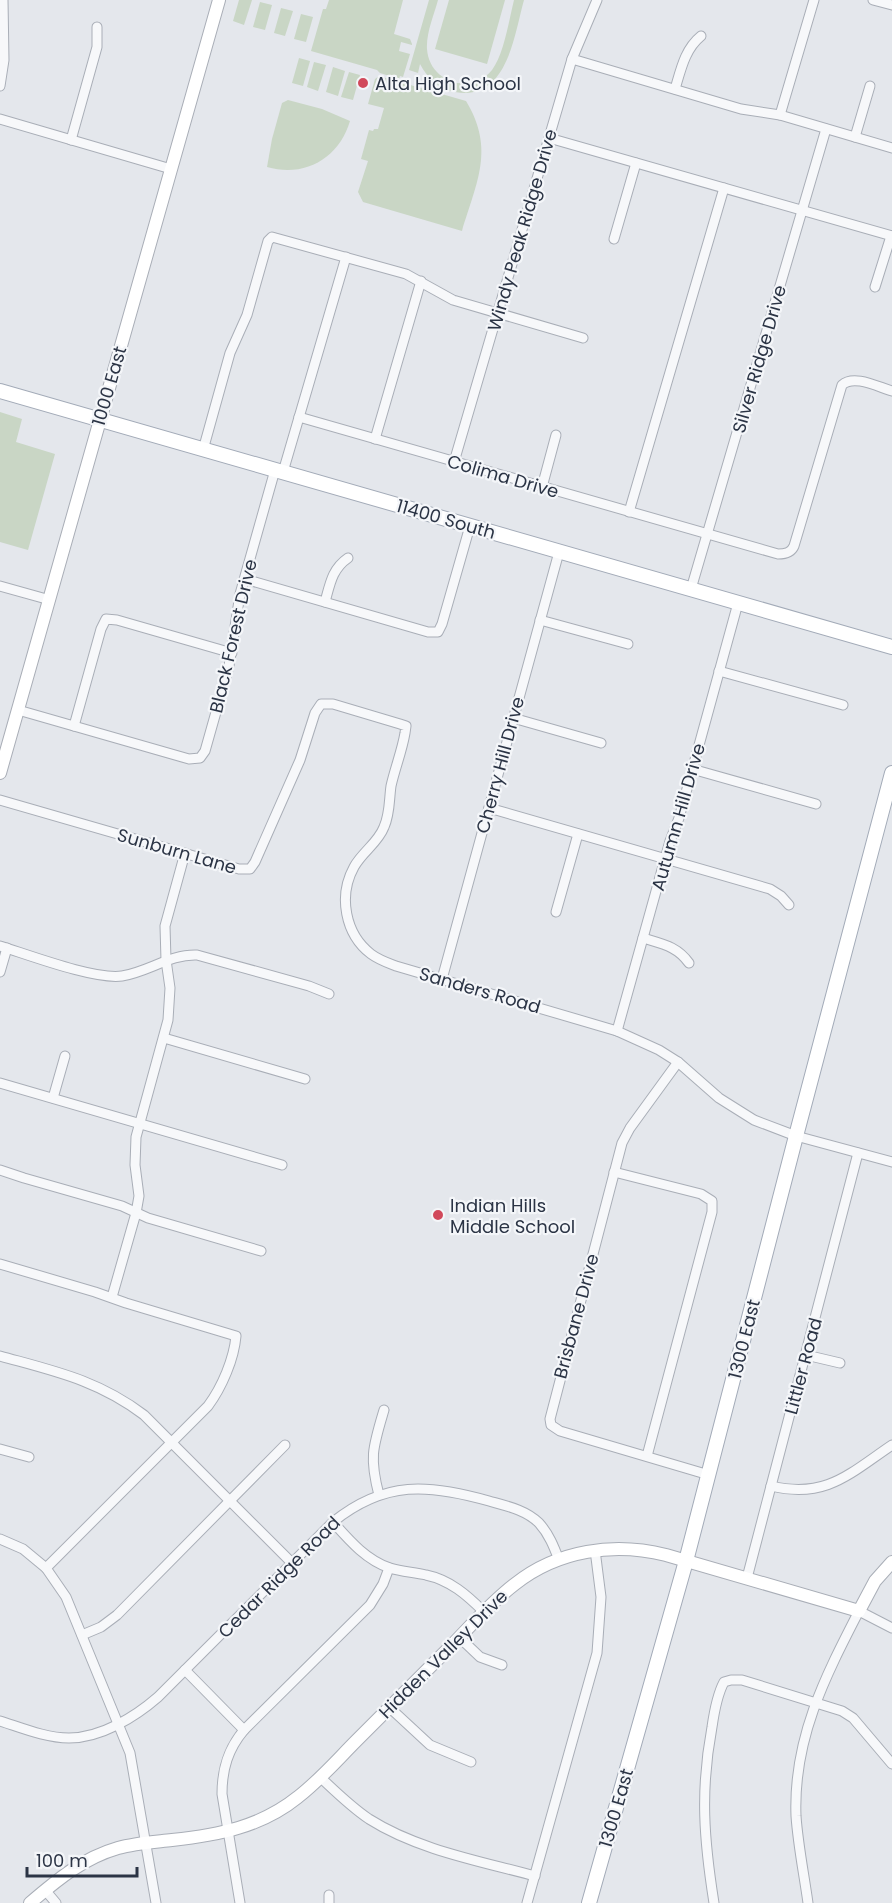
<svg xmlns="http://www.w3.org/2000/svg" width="892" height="1903" viewBox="0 0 892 1903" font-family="Poppins,sans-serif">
	<rect width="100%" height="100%" fill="#e4e7ec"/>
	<!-- green -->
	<g fill="#c9d6c5">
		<polygon points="239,0 252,0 244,25 233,21"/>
		<polygon points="329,0 403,0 394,34 410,39 412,44 412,45 401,42 399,51 410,54 403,77 400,76 399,79 380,73 377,70 311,51 323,9 326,9"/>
		<path d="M429,0h9c-4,15 -12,33 -11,49 2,33 44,47 65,21 12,-16 17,-50 22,-70h10c-10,36 -17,102 -69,92 -16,-3 -27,-13 -35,-28l-2,9 -9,-3z"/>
		<polygon points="449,0 505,0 487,64 435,49"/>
		<polygon points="260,2 272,5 265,30 253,27"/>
		<polygon points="281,8 293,11 285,36 274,33"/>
		<polygon points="301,14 313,17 306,42 294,39"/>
		<polygon points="299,58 310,61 303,86 292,83"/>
		<polygon points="314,62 326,65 318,91 307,87"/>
		<polygon points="333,67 345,71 338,96 326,92"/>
		<polygon points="349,72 360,75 353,100 341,97"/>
		<path d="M379,76l87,25c29,48 11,80 -4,130l-99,-29 -5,-10 10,-31 -7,-2 8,-29 4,1 1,-2h4l6,-21 -16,-4 7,-25z"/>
		<path d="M288,100l34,9 28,12c-11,37 -45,57 -83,46l5,-28 10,-36z"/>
		<polygon points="0,412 22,419 16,442 55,454 28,550 0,542"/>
	</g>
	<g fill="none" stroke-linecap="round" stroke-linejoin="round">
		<!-- street casing -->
		<g stroke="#a9aeb7" stroke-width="11">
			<g id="street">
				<polyline points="873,0 892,5"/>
				<polyline points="572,59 741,109 780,115 892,148"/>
				<polyline points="0,86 4,60 3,0"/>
				<path d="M675,89c6,-20 10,-40 26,-53"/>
				<polyline points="780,115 814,0"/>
				<polyline points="0,119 171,169"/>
				<polyline points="855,137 870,86"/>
				<polyline points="549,138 892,236"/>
				<polyline points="71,140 97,47 97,27"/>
				<polyline points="614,239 636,163"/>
				<polyline points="875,287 891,236"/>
				<path d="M299,417l479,137c7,0 13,-1 16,-8l48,-161c12,-11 36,2 50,6"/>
				<polyline points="375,439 421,281"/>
				<polyline points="203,450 230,353 247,315 268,241 272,237 406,274 453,300 583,338"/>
				<polyline points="454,462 572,59 597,0"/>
				<polyline points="283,472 346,257"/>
				<polyline points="542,487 556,435"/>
				<polyline points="629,512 724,188"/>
				<polyline points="245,579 428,632 438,632 442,624 470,526"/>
				<polyline points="0,586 50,600"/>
				<polyline points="691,589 826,129"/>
				<path d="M325,602c5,-18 7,-33 23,-44"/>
				<polyline points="540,620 628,644"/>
				<polyline points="719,671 843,705"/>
				<polyline points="18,710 189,759 200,758 205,751 229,666 240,594 275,470"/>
				<polyline points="513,718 601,743"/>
				<polyline points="74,726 101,629 106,619 117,620 232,653"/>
				<polyline points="692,769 816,804"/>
				<path d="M0,800l239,69h11l5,-7 45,-102 15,-47 6,-9h12l67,20 6,2 -1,7c-3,18 -10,35 -14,53 -2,14 -1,28 -7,41 -6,16 -22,25 -30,40 -16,29 -9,67 17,87 8,6 17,9 25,12l221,65 42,19 19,12 41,36 35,22 42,16 96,26"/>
				<polyline points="489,808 770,889 781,896 789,905"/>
				<polyline points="556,912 578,834"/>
				<path d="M643,938c19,6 34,8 46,25"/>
				<path d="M0,946c29,9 95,34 122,30 26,-4 48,-22 75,-21l112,31 20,8"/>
				<polyline points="0,972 7,948"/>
				<polyline points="442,979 559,552"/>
				<polyline points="617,1031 670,841 679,818 738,603"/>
				<polyline points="164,1038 305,1079"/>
				<polyline points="678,1062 630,1128 622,1143 550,1419 551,1425 560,1431 709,1475"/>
				<polyline points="0,1083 282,1165"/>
				<polyline points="53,1098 65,1056"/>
				<polyline points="0,1170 24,1178 122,1206 148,1218 261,1251"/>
				<polyline points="614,1172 701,1194 712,1201 712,1212 647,1456"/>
				<path d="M0,1264l95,28 31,11 110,33c-2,23 -14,51 -28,70l-162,162"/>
				<polyline points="112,1297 136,1213 139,1196 135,1165 136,1137 168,1020 170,988 166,960 165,926 185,853"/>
				<polyline points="806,1355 840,1363"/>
				<path d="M0,1356c54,15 98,24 144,59l148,148"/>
				<polyline points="0,1449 29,1457"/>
				<path d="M771,1486c55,13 78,-12 121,-41"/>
				<path d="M379,1495c-10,-38 -6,-48 5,-85"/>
				<path d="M333,1522c16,18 33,38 57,46 12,4 24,4 36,7 24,5 41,20 58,37"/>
				<polyline points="0,1539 23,1549 46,1568 66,1597 130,1753 156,1903"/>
				<polyline points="747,1578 858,1153"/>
				<polyline points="82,1635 101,1627 117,1615 285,1445"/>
				<polyline points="459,1637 480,1657 502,1665"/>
				<polyline points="185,1670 244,1730"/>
				<polyline points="389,1707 430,1745 471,1762"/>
				<path d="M0,1721c22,7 46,17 69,17 32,0 66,-21 89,-41l175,-175c52,-42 96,-38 156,-21 18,5 37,9 50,22 10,11 15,24 20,37"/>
				<path d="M320,1777c16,15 31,30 49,42 49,31 111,42 166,57"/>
				<polyline points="45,1890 56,1903"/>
				<path d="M240,1903l-18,-109c0,-25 6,-45 22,-64l126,-125 13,-21 6,-16"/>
				<polyline points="329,1903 329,1895"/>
				<polyline points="527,1903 597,1653 601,1597 595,1550"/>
				<path d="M714,1903c-10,-63 -14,-112 -2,-176 2,-14 5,-32 12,-45l7,-2h11l100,31 11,7 39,46"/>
				<path d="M808,1903c-4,-29 -10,-58 -12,-87 -3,-77 29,-139 63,-205l33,17"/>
			</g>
		</g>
		<!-- secondary casing -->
		<g stroke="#a9aeb7" stroke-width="14">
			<g id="secondary">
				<polyline points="0,773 219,0"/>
				<path d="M30,1903c27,-23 53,-45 88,-55 17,-5 36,-6 54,-8 46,-5 89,-13 126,-43 22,-17 40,-38 59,-57 30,-30 60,-60 90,-90 22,-22 43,-47 68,-66 43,-34 99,-42 151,-29l193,56 16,-30 17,-19"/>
			</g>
		</g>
		<!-- primary casing -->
		<g stroke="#a3abb8" stroke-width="16">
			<g id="primary">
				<polyline points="0,391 892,647"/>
				<polyline points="589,1903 686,1561 796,1136 892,773"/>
			</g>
		</g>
		<!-- street -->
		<use href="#street" stroke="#f7f8fa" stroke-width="9"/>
		<!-- secondary -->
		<use href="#secondary" stroke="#fff" stroke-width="12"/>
		<!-- primary -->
		<use href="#primary" stroke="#fff" stroke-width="14"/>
	</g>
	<!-- markers -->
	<g fill="#d1495b" stroke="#f4f6f9" stroke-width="2">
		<circle cx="363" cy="83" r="6"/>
		<circle cx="438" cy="1215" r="6"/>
	</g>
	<g text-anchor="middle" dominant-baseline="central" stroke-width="4.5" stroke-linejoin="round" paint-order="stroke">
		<!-- poi labels -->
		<g font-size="18" fill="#2b3445" stroke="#f4f6f9" text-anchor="start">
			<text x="375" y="83">Alta High School</text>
			<text x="450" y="1205">Indian Hills<tspan x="450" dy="21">Middle School</tspan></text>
		</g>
		<!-- street labels -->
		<g font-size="18" fill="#2b3445" stroke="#f4f6f9">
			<text transform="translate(522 230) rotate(-74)">Windy Peak Ridge Drive</text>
			<text transform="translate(759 359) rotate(-74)">Silver Ridge Drive</text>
			<text transform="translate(109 386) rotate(-74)">1000 East</text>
			<text transform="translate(503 476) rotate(16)">Colima Drive</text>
			<text transform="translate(446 519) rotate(16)">11400 South</text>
			<text transform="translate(233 636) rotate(-77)">Black Forest Drive</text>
			<text transform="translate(500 765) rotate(-75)">Cherry Hill Drive</text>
			<text transform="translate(678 817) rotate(-74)">Autumn Hill Drive</text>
			<text transform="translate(177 851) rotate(16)">Sunburn Lane</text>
			<text transform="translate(480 990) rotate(16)">Sanders Road</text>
			<text transform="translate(576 1316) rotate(-75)">Brisbane Drive</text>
			<text transform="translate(744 1339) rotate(-76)">1300 East</text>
			<text transform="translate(803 1366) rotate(-75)">Littler Road</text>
			<text transform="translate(279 1577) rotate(-45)">Cedar Ridge Road</text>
			<text transform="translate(443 1654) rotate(-45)">Hidden Valley Drive</text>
			<text transform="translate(616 1808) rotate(-74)">1300 East</text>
		</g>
	</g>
	<!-- scale -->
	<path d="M27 1867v9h110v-9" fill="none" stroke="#2b3445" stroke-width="3"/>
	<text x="36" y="1867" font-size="18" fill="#2b3445" stroke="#f4f6f9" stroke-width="4.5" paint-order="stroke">100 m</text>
</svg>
